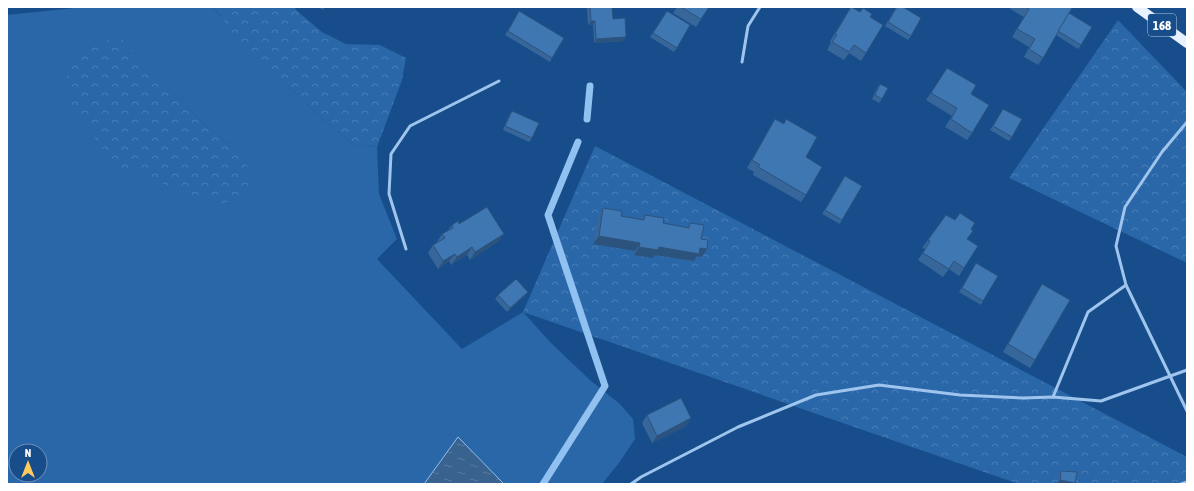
<svg xmlns="http://www.w3.org/2000/svg" width="1194" height="491" viewBox="0 0 1194 491" font-family="'Asap Condensed',sans-serif">
	<defs>
		<pattern id="forest-crowns" width="20" height="18" patternUnits="userSpaceOnUse"><rect width="20" height="18" fill="#2967a9"/><path d="M2 6a3 3 0 1 1 6 0M12 15a3 3 0 1 1 6 0" fill="none" stroke="#497eb6"/></pattern>
		<pattern id="water-ripples" width="26" height="14" patternUnits="userSpaceOnUse"><rect width="26" height="14" fill="#3a628f"/><path d="M2 4q2-2 4 0t4 0M15 11q2-2 4 0t4 0" fill="none" stroke="#587aa0"/></pattern>
	</defs>
	<rect width="100%" height="100%" fill="#174d8a"/>
	<!-- green -->
	<path fill="#2967a9" fill-rule="evenodd" d="M84,7h128l76,79 32,31 21,18 15,10 21,2 2,47 18,45 -20,20 85,90 61,-37 28,31 40,38 29,23 13,15 2,20 -16,24 -17,21h-98l-46,-47 -34,47h-417v-469zM91,45l76,41 34,35 41,33zM16,451h24v24h-24z"/>
	<!-- forest -->
	<g fill="url(#forest-crowns)">
		<polygon points="212,7 295,7 296,10 322,32 346,44 380,45 406,58 402,80 377,147 356,145 341,135 320,117 288,86 246,52 220,15"/>
		<polygon points="1118,20 1187,92 1187,263 1009,178"/>
		<polygon points="121,38 201,121 242,154 255,185 221,206 115,165 71,107 65,81 73,60 91,45 106,40"/>
		<polygon points="595,146 1187,457 1187,484 1019,484 523,312"/>
	</g>
	<!-- water -->
	<polygon fill="url(#water-ripples)" stroke="#91c1f1" points="458,437 504,484 424,484"/>
	<g fill="none" stroke-linecap="round" stroke-linejoin="round">
		<!-- stream -->
		<g stroke="#91c1f1" stroke-width="7">
			<polyline points="587,119 590,86"/>
			<polyline points="543,484 605,386 548,215 578,142"/>
		</g>
		<!-- lane -->
		<g stroke="#9fc5ee" stroke-width="3">
			<polyline points="742,62 748,26 760,7"/>
			<polyline points="1187,122 1162,152 1125,207 1116,246 1126,285 1187,411"/>
			<polyline points="406,249 389,194 391,154 410,126 499,81"/>
			<polyline points="1053,397 1088,312 1126,285"/>
			<polyline points="631,484 641,477 738,427 816,395 879,385 960,395 1023,398 1053,397 1101,401 1187,370"/>
			<polyline points="1181,484 1187,482"/>
		</g>
		<!-- primary -->
		<polyline stroke="#e7f1ff" stroke-width="10" points="1137,7 1187,43"/>
	</g>
	<!-- wall -->
	<g fill="#36669a">
		<polygon points="318,7 325,7 323,10"/>
		<polygon points="587,7 612,7 613,19 624,41 594,43 593,25 588,25"/>
		<polygon points="677,7 709,7 696,27 673,13"/>
		<polygon points="851,7 870,17 866,53 861,61 849,53 844,60 827,50 831,43 830,41"/>
		<polygon points="896,7 911,36 908,40 885,26"/>
		<polygon points="1011,7 1070,7 1069,13 1081,45 1078,49 1056,35 1043,58 1038,65 1024,57 1029,47 1012,37 1024,17 1010,9"/>
		<polygon points="519,11 552,58 550,62 505,35"/>
		<polygon points="667,11 677,48 674,52 650,37"/>
		<polygon points="947,68 971,94 972,133 967,140 945,127 952,116 926,100"/>
		<polygon points="880,84 882,99 879,103 872,99 877,88"/>
		<polygon points="1003,109 1012,137 1009,141 990,130"/>
		<polygon points="512,111 532,138 529,142 503,130 509,115"/>
		<polygon points="775,119 806,157 806,195 801,202 753,175 754,172 747,168 770,127"/>
		<polygon points="845,176 842,220 840,224 822,214"/>
		<polygon points="603,208 621,216 641,219 645,215 663,223 687,227 690,223 701,239 707,249 702,257 697,256 694,261 655,255 653,258 634,255 635,251 593,244 598,216"/>
		<polygon points="946,215 971,229 967,239 964,268 959,276 949,269 943,277 918,260 925,249 922,248"/>
		<polygon points="459,224 499,241 470,260 467,255 451,265 449,261 438,269 428,253 433,245 437,242 442,234 447,231 452,225"/>
		<polygon points="976,263 983,301 981,305 959,292"/>
		<polygon points="1042,284 1035,360 1030,368 1003,352 1037,292"/>
		<polygon points="498,295 525,296 507,312 495,299"/>
		<polygon points="647,415 691,418 686,426 652,443 642,423"/>
		<polygon points="1061,471 1074,484 1057,484 1058,475"/>
	</g>
	<!-- shaded-wall -->
	<g fill="#2c537d">
		<polygon points="591,21 595,21 593,25 588,25"/>
		<polygon points="626,37 624,41 594,43 596,39"/>
		<polygon points="504,234 499,241 470,260 475,252"/>
		<polygon points="599,236 640,243 635,251 593,244"/>
		<polygon points="472,247 467,255 451,265 457,257"/>
		<polygon points="639,247 700,248 707,249 702,257 697,256 694,261 655,255 653,258 634,255"/>
		<polygon points="455,254 449,261 438,269 443,261"/>
		<polygon points="528,292 525,296 507,312 510,308"/>
		<polygon points="691,418 686,426 652,443 657,436"/>
		<polygon points="1060,480 1075,483 1074,484 1057,484"/>
	</g>
	<!-- building -->
	<g fill="#3f77b3" stroke="#2c537d">
		<polygon points="590,7 612,7 613,19 625,18 626,37 596,39 595,21 591,21"/>
		<polygon points="681,7 709,7 701,19"/>
		<polygon points="851,7 860,12 863,8 872,14 870,17 883,25 866,53 854,45 849,52 832,42 837,35 835,34"/>
		<polygon points="897,7 903,7 921,18 911,36 888,22"/>
		<polygon points="1025,7 1070,7 1072,8 1043,58 1029,49 1035,39 1017,29 1029,9"/>
		<polygon points="519,11 564,38 552,58 508,31"/>
		<polygon points="667,11 690,25 677,48 653,33"/>
		<polygon points="1069,13 1092,27 1081,45 1058,31"/>
		<polygon points="947,68 976,85 971,94 989,105 972,133 951,119 957,108 931,93"/>
		<polygon points="880,84 888,88 882,99 875,95"/>
		<polygon points="1003,109 1022,119 1012,137 993,126"/>
		<polygon points="512,111 539,123 532,138 505,126"/>
		<polygon points="775,119 784,124 786,119 817,137 806,157 822,167 806,195 758,167 760,165 752,160"/>
		<polygon points="845,176 862,186 842,220 825,210"/>
		<polygon points="487,207 504,234 475,252 472,247 457,257 455,254 443,261 433,245 445,238 442,234 453,228 452,225 458,221 459,224"/>
		<polygon points="603,208 622,211 621,216 644,220 645,215 664,218 663,223 689,228 690,223 704,225 701,239 708,240 707,249 700,248 699,254 659,247 658,250 639,247 640,243 599,236"/>
		<polygon points="960,213 975,223 971,229 973,231 967,239 978,246 964,268 954,261 949,269 923,253 930,241 928,240 946,215 955,220"/>
		<polygon points="976,263 998,276 983,301 962,288"/>
		<polygon points="516,279 528,292 510,308 498,295"/>
		<polygon points="1042,284 1070,300 1035,360 1008,344"/>
		<polygon points="681,398 691,418 657,436 647,415"/>
		<polygon points="1061,471 1077,472 1075,483 1060,480"/>
	</g>
	<g text-anchor="middle" dominant-baseline="central" stroke-width="3" stroke-linejoin="round" paint-order="stroke">
		<!-- shield labels -->
		<rect fill="#174d8a" stroke="#b9cadc" stroke-width="1" x="1148" y="14" width="28" height="22" rx="3"/>
		<g font-size="13" font-weight="bold" fill="#fff">
			<text x="1162" y="25">168</text>
		</g>
	</g>
	<!-- border -->
	<rect width="1194" height="491" fill="none" stroke="#ffffff" stroke-width="16"/>
	<!-- north arrow -->
	<g transform="translate(28 463)"><circle r="19" fill="#174d8a" stroke="#7494b9"/>
	<path d="M0-3L7 15L0 10L-7 15Z" fill="#ffcb5d"/>
	<text y="-6" font-size="11" font-weight="bold" text-anchor="middle" fill="#ffffff">N</text>
	</g>
</svg>
